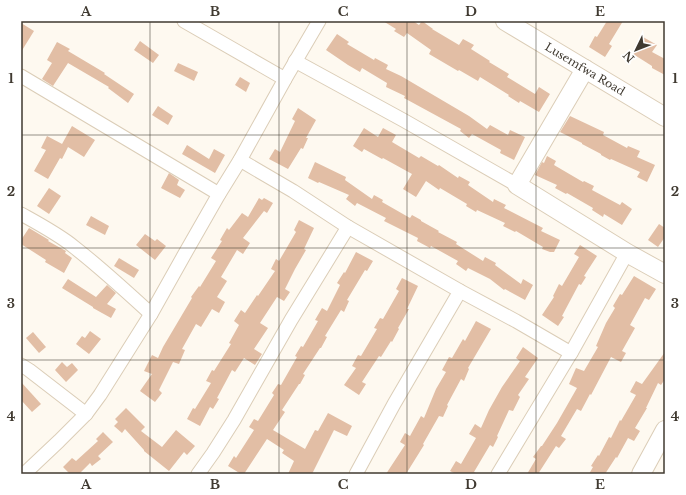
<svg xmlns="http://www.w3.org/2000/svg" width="686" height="495" viewBox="0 0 686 495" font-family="'Libre Baskerville',serif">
	<rect width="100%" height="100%" fill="#fef9f0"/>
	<!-- building -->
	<g fill="#e2bea5">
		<polygon points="383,21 413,21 419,25 422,21 433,29 432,29 459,45 463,39 474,45 471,49 490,61 489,62 509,74 507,77 535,94 539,87 550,94 539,112 520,101 519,103 508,96 509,95 480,77 478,81 459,70 458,71 429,54 431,50 407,33 404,37 394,31 396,29"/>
		<polygon points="607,21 623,21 609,44 612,46 605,57 589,47 595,36 597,37"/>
		<polygon points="21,23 34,31 21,52"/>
		<polygon points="337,34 349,42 347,44 374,60 375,58 388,65 386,69 401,76 469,116 487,129 490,125 508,135 510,130 525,137 514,160 500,153 501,150 472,134 469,138 460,131 461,129 404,98 405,96 386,87 387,83 362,68 360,72 348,65 326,50"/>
		<polygon points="643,37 657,45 652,52 665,59 665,75 652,68 652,66 633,54"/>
		<polygon points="140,41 159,55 153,63 134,50"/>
		<polygon points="57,42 70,49 68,51 105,73 104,74 134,94 128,103 108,88 109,87 68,63 53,86 42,79 52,63 47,60"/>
		<polygon points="178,63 198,72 194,81 174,71"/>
		<polygon points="240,77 250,83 246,92 235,85"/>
		<polygon points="158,106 173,116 168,125 152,115"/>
		<polygon points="298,108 316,120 306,138 308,138 303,149 301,148 288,169 269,159 275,149 280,152 295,121 292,119"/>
		<polygon points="570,116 604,132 603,135 627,148 628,146 640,151 637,157 655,165 647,182 637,177 640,172 611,159 610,160 601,155 601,154 582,144 582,143 560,132"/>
		<polygon points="72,126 95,140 84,157 68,147 62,159 60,158 48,179 34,171 46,150 41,148 47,136 64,145 62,144"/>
		<polygon points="364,128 378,137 383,128 396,135 392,142 419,158 421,156 438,166 439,165 458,178 459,176 470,182 468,185 493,202 494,199 506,205 504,208 543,228 541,231 560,240 554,252 550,252 542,249 543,247 516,231 515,232 503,226 505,223 477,210 476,212 466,206 467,204 440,188 439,190 426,181 416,197 403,189 412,174 383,158 382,159 364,149 362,152 353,146"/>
		<polygon points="187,145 209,159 214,149 225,155 215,173 182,154"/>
		<polygon points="547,156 556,161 554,165 583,182 584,181 594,186 592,190 620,205 622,202 632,209 622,225 604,214 603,217 592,210 593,208 567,193 566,194 555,188 557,185 535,175 542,162 544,163"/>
		<polygon points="315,162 346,177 345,180 372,199 374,195 383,200 382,202 410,218 412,215 421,220 421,221 439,231 438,232 457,242 456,244 483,261 485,257 496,263 495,265 521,284 523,279 533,285 525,300 505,289 504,290 490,279 468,268 466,271 456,264 458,261 431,246 430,248 417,241 418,238 384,221 386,218 357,203 355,206 346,199 349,195 319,182 318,183 308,178"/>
		<polygon points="169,173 179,180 177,185 185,190 180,198 161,188"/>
		<polygon points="49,188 61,196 49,214 37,206"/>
		<polygon points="259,198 262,200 264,198 273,203 267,213 264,211 243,238 250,243 243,254 237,250 221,277 227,281 217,297 225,302 219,313 212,309 201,327 196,324 182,349 185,350 179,364 173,362 159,390 162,393 155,402 140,391 152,374 144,371 152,355 158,358 163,347 192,298 191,297 199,286 200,287 216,261 211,258 222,241 220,240 227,228 229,230 242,213 248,217"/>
		<polygon points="91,216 109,226 105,235 86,225"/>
		<polygon points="299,220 314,228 304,249 306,250 295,269 285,289 290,292 284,301 277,297 260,323 268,328 254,349 262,354 255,365 244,358 235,372 232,370 217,398 219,399 213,409 210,407 200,426 187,419 193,408 195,409 211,383 206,381 212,370 214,371 231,344 229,343 239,325 234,321 241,310 245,313 257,295 258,296 275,271 271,269 276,259 279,261 296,232 294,230"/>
		<polygon points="659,224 665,228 665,237 658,247 648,240"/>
		<polygon points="29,228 49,240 48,241 66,251 65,253 72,258 64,273 45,262 46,260 21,244 21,240"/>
		<polygon points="145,234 155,241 157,239 166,246 155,260 136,245"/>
		<polygon points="580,245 597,256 584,276 586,277 581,285 579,284 562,316 564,317 558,326 542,315 554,297 553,296 559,284 562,286 579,257 574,254"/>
		<polygon points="356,252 373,261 367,271 365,270 347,300 349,301 344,312 341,310 325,336 327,337 321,348 320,348 303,374 305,375 300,384 299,384 282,410 285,412 273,430 305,449 315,430 318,431 328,413 352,426 347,436 334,430 312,474 288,474 294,461 282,453 284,450 267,439 244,474 241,474 228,466 234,456 236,458 254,430 249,427 254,419 258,421 274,395 272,393 278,384 281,385 297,357 295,356 301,346 303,347 318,321 315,320 322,308 327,311 340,285 337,283 344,272 345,273"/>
		<polygon points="119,258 139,270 134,278 114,266"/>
		<polygon points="634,276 656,289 649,300 645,298 630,325 635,328 622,351 626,353 621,362 611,357 591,395 590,394 581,411 577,409 561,436 566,439 559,448 556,446 538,474 527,474 536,459 533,457 541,446 542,446 557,423 577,388 569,384 576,368 584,371 598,347 596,346 606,323 615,308 613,306 620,294 622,295"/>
		<polygon points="402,278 418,286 407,309 409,309 398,328 399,329 392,342 391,341 381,357 379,356 362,382 366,384 359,395 344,385 356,368 352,366 358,355 361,356 377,329 374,328 380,318 383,319 399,291 396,289"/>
		<polygon points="68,279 96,297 107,285 116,293 107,304 116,309 111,318 93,308 93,307 62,288"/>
		<polygon points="476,321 491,329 468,368 469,369 464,381 461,379 447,405 448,406 443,417 439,416 423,444 424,445 406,474 386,474 405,445 400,442 405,433 410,436 421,416 424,418 436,389 446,372 442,370 449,357 452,358 463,339 465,341"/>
		<polygon points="90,331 101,339 89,354 76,344 82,336 85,338"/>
		<polygon points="33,332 46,347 39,353 26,338"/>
		<polygon points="523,347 538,358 525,377 529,379 518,395 520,397 513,411 509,410 497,436 498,437 493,447 490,445 474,472 478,474 456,474 450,471 456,461 461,464 476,438 469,434 475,424 481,428 489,410 502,387 520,361 516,358"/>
		<polygon points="665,352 665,379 661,385 658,383 646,408 647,408 635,428 640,431 634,441 628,438 617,458 616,457 605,474 589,474 593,467 591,466 598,455 599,456 609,437 611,438 620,420 621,421 636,395 630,392 636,381 642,384"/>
		<polygon points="62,362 67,367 72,363 78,370 66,382 55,370"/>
		<polygon points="21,382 41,404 32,412 21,400"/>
		<polygon points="126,408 145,427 141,431 162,447 176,430 195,446 187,455 184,452 169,471 144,451 144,450 125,429 122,433 114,426 118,422 115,419"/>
		<polygon points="103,432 113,442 98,456 101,459 92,466 90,463 79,474 70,474 63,467 72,458 76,461 98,441 96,439"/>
	</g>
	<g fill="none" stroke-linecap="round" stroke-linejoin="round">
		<!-- street casing -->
		<g stroke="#dbcdb7" stroke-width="15">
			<g id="street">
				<polyline points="184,21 285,79"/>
				<polyline points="295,61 403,120 517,185"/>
				<polyline points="21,76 219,194"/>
				<polyline points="240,160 293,191 348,227 460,291 516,321 571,353"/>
				<path d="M21,214c18,10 37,20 53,33 27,21 52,44 77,67"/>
				<polyline points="21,365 29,370 86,414"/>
				<polyline points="24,474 59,441 86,414 100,395 151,314 183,257 219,194 240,160 285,79 319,21"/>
				<polyline points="198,474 213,453 234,420 291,320 348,227"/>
				<polyline points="356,474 394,404 460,291"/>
				<polyline points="498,474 571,353 627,253"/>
			</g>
		</g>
		<!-- secondary casing -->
		<g stroke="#dbcdb7" stroke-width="20">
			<g id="secondary">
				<polyline points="505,21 665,117"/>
				<polyline points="585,69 517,185 627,253 665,274"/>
				<polyline points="641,474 665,430"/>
			</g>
		</g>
		<!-- street -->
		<use href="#street" stroke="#fff" stroke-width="13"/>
		<!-- secondary -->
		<use href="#secondary" stroke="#fff" stroke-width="18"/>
	</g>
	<!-- grid -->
	<path fill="none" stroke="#403a31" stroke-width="1" stroke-opacity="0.55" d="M150,21v453M279,21v453M407,21v453M536,21v453M21,135h644M21,248h644M21,360h644"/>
	<g text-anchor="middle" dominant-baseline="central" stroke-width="4" stroke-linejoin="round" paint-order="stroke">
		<!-- street labels -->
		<g font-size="11" fill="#403a31" stroke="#fff">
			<text transform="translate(585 69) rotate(31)">Lusemfwa Road</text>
		</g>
	</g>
	<!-- border -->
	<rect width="686" height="495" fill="none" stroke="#ffffff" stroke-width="44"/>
	<!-- north arrow -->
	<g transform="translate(636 50) rotate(227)" stroke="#ffffff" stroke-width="3" paint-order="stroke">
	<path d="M0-3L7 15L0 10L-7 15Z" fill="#403a31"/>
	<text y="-6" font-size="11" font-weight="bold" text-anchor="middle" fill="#403a31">N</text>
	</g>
	<rect x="22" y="22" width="642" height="451" fill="none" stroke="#403a31" stroke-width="1.5"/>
	<g font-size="13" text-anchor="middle" font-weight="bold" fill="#403a31">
		<text x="86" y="16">A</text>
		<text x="215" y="16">B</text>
		<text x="343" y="16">C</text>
		<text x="471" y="16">D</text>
		<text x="600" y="16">E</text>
		<text x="11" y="83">1</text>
		<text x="675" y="83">1</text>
		<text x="11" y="196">2</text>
		<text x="675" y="196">2</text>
		<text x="11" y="308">3</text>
		<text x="675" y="308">3</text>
		<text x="11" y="421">4</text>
		<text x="675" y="421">4</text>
		<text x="86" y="489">A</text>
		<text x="215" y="489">B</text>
		<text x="343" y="489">C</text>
		<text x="471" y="489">D</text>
		<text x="600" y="489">E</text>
	</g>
</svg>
